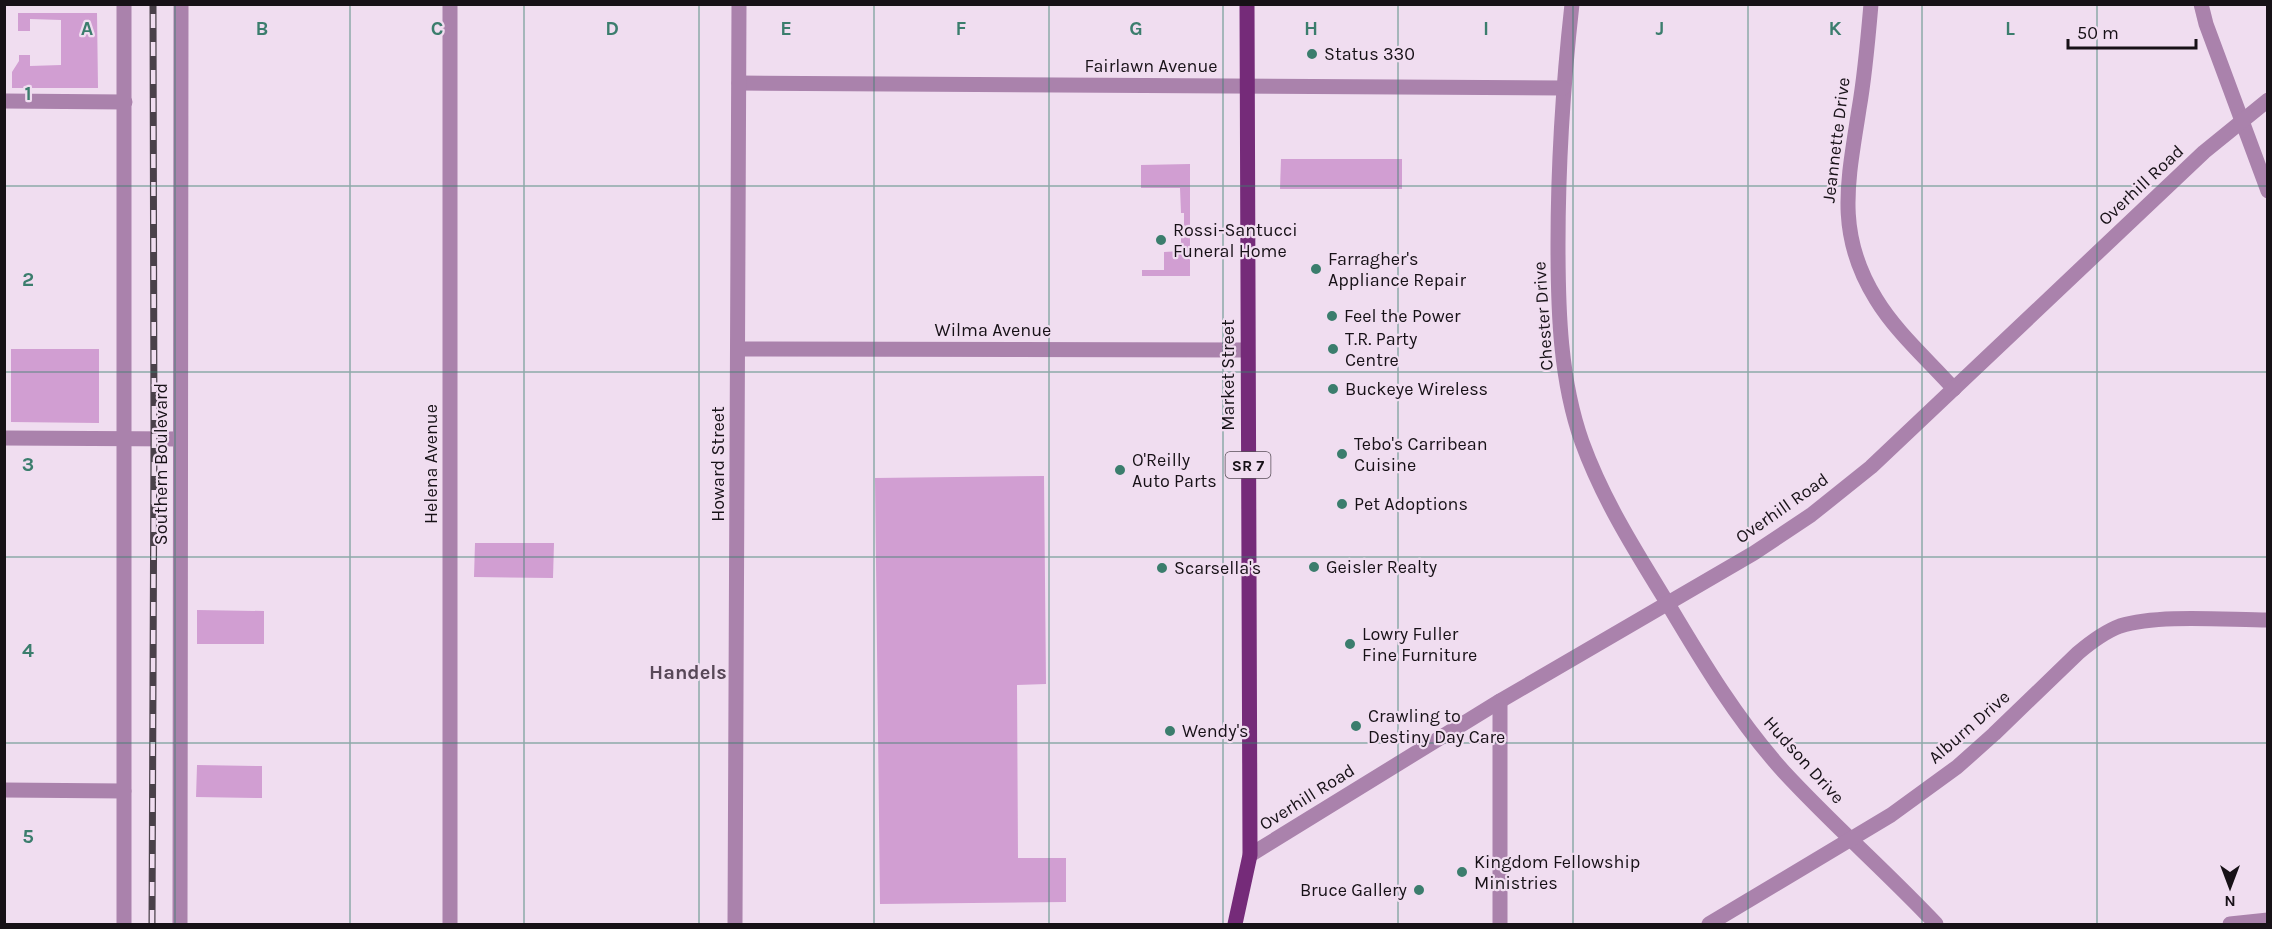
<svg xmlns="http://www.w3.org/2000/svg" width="2272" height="929" viewBox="0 0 2272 929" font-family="Karla,sans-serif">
	<rect width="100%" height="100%" fill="#f0ddf0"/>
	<!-- green -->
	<g fill="#d19ed2">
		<polygon points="18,13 97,13 98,88 12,88 12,72 19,61 19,55 30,55 30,66 61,65 61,20 30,19 30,31 18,31"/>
		<polygon points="1281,159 1402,159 1402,189 1280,189"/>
		<polygon points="1190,164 1190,276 1142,276 1142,270 1164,270 1164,252 1181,251 1181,228 1184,227 1184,213 1181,213 1180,188 1141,188 1141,165"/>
		<polygon points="11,349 99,349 99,423 11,422"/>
		<polygon points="1044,476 1046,684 1017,685 1018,858 1066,858 1066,902 880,904 875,478"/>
		<polygon points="475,543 554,543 553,578 474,577"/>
		<polygon points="197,610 264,611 264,644 197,644"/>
		<polygon points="197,765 262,766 262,798 196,797"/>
	</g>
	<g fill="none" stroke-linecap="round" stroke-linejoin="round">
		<!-- minor -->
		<g stroke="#aa82ac" stroke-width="15">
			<path d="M1572,4c-9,81 -14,160 -14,241 0,66 2,135 24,197 21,58 54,110 86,162 35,59 70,117 116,168 49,53 103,100 152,152"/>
			<path d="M1871,4c-3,35 -6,71 -12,105 -11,72 -24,124 17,190 20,33 52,61 78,90"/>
			<polyline points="2201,4 2206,24 2268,191"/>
			<polyline points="739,83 1563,88"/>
			<polyline points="4,101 125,102"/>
			<polyline points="738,349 1247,350"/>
			<polyline points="4,438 180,439"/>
			<polyline points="4,790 124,791"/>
			<polyline points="1250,855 1500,701 1754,553 1811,515 1871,467 2204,152 2268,100"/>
			<polyline points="450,924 450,4"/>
			<polyline points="735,924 739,4"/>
			<polyline points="1500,924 1500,701"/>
			<path d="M1709,924l182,-109 66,-48 37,-33 84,-81c13,-11 26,-21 42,-27 39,-12 106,-6 148,-6"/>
			<polyline points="2230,924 2268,920"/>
		</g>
		<!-- tertiary -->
		<g stroke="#aa82ac" stroke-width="15">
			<polyline points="124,924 124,4"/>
			<polyline points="180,924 181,4"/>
		</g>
		<!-- primary -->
		<polyline stroke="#752b79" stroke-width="15" points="1235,924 1250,855 1247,4"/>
		<!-- rail casing -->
		<g stroke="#4a414a" stroke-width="7">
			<polyline id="rail" points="152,924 154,439 153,4"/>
		</g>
		<!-- rail -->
		<use href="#rail" stroke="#f0ddf0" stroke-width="4.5" stroke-dasharray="14" stroke-linecap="butt"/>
	</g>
	<!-- grid -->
	<path fill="none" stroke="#3b7d6d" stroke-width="1.5" stroke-opacity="0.55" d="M175,4v920M350,4v920M524,4v920M699,4v920M874,4v920M1049,4v920M1223,4v920M1398,4v920M1573,4v920M1748,4v920M1922,4v920M2097,4v920M4,186h2264M4,372h2264M4,557h2264M4,743h2264"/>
	<!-- markers -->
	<g fill="#3b7d6d" stroke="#f0ddf0" stroke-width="2">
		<circle cx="1312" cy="54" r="6"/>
		<circle cx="1161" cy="240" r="6"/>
		<circle cx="1316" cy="269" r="6"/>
		<circle cx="1332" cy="316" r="6"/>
		<circle cx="1333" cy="349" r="6"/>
		<circle cx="1333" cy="389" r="6"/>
		<circle cx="1342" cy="454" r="6"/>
		<circle cx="1120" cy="470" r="6"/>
		<circle cx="1342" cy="504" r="6"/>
		<circle cx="1314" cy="567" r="6"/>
		<circle cx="1162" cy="568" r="6"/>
		<circle cx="1350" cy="644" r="6"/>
		<circle cx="1356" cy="726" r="6"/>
		<circle cx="1170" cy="731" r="6"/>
		<circle cx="1462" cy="872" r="6"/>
		<circle cx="1419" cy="890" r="6"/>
	</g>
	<g text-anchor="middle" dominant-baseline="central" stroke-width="4.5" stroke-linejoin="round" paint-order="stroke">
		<!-- shield labels -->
		<rect fill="#f0ddf0" stroke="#584e58" stroke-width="1.5" x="1225.5" y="452" width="45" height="26" rx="4.5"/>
		<g font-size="16" font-weight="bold" fill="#171117">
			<text x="1248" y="465">SR 7</text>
		</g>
		<!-- poi labels -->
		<g font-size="18" fill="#171117" stroke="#f0ddf0" text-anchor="start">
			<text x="1324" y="54">Status 330</text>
			<text x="1173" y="230">Rossi-Santucci<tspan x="1173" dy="21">Funeral Home</tspan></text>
			<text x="1328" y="259">Farragher's<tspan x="1328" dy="21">Appliance Repair</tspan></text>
			<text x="1344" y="316">Feel the Power</text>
			<text x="1345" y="339">T.R. Party<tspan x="1345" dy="21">Centre</tspan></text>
			<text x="1345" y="389">Buckeye Wireless</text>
			<text x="1354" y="444">Tebo's Carribean<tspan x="1354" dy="21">Cuisine</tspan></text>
			<text x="1132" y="460">O'Reilly<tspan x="1132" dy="21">Auto Parts</tspan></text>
			<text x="1354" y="504">Pet Adoptions</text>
			<text x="1326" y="567">Geisler Realty</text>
			<text x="1174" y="568">Scarsella's</text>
			<text x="1362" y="634">Lowry Fuller<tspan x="1362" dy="21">Fine Furniture</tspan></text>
			<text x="1368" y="716">Crawling to<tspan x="1368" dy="21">Destiny Day Care</tspan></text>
			<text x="1182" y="731">Wendy's</text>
			<text x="1474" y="862">Kingdom Fellowship<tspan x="1474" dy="21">Ministries</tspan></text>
			<text x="1407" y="890" text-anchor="end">Bruce Gallery</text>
		</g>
		<!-- street labels -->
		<g font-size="18" fill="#171117" stroke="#f0ddf0">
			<text x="1151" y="66">Fairlawn Avenue</text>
			<text transform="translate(1836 140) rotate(-83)">Jeannette Drive</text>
			<text transform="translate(2141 185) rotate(-43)">Overhill Road</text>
			<text transform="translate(1543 316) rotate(-94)">Chester Drive</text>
			<text x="993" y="330">Wilma Avenue</text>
			<text transform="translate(1228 375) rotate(-90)">Market Street</text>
			<text transform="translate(161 464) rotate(-90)">Southern Boulevard</text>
			<text transform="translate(431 464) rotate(-90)">Helena Avenue</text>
			<text transform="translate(718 464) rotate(-90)">Howard Street</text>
			<text transform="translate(1782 508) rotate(-35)">Overhill Road</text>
			<text transform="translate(1969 727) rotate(-41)">Alburn Drive</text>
			<text transform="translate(1804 760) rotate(48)">Hudson Drive</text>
			<text transform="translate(1307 797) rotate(-32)">Overhill Road</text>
		</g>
		<!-- neighbourhood labels -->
		<g font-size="20" font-weight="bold" fill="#584858" stroke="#f0ddf0">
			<text x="688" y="672">Handels</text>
		</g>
	</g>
	<g font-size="20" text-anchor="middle" font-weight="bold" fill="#3b7d6d" stroke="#f0ddf0" stroke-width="4.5" stroke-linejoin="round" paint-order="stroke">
		<text x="87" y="35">A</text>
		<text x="262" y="35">B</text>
		<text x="437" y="35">C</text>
		<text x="612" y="35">D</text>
		<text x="786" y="35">E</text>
		<text x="961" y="35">F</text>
		<text x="1136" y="35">G</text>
		<text x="1311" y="35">H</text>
		<text x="1486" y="35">I</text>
		<text x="1660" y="35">J</text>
		<text x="1835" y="35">K</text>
		<text x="2010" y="35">L</text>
		<text x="28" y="100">1</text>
		<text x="28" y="286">2</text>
		<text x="28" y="471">3</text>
		<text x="28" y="657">4</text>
		<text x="28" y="843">5</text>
	</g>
	<!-- border -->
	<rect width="2272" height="929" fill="none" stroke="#171117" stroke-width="12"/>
	<!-- north arrow -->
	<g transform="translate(2230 887) rotate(180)" stroke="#f0ddf0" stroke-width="4.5" paint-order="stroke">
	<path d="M0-4.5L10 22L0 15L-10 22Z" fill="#171117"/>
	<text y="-9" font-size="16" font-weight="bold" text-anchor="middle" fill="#171117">N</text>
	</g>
	<!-- scale -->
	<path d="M2068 39v9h128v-9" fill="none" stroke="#171117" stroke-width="3"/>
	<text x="2077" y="39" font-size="18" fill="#171117" stroke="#f0ddf0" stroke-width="4.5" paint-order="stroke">50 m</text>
</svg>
